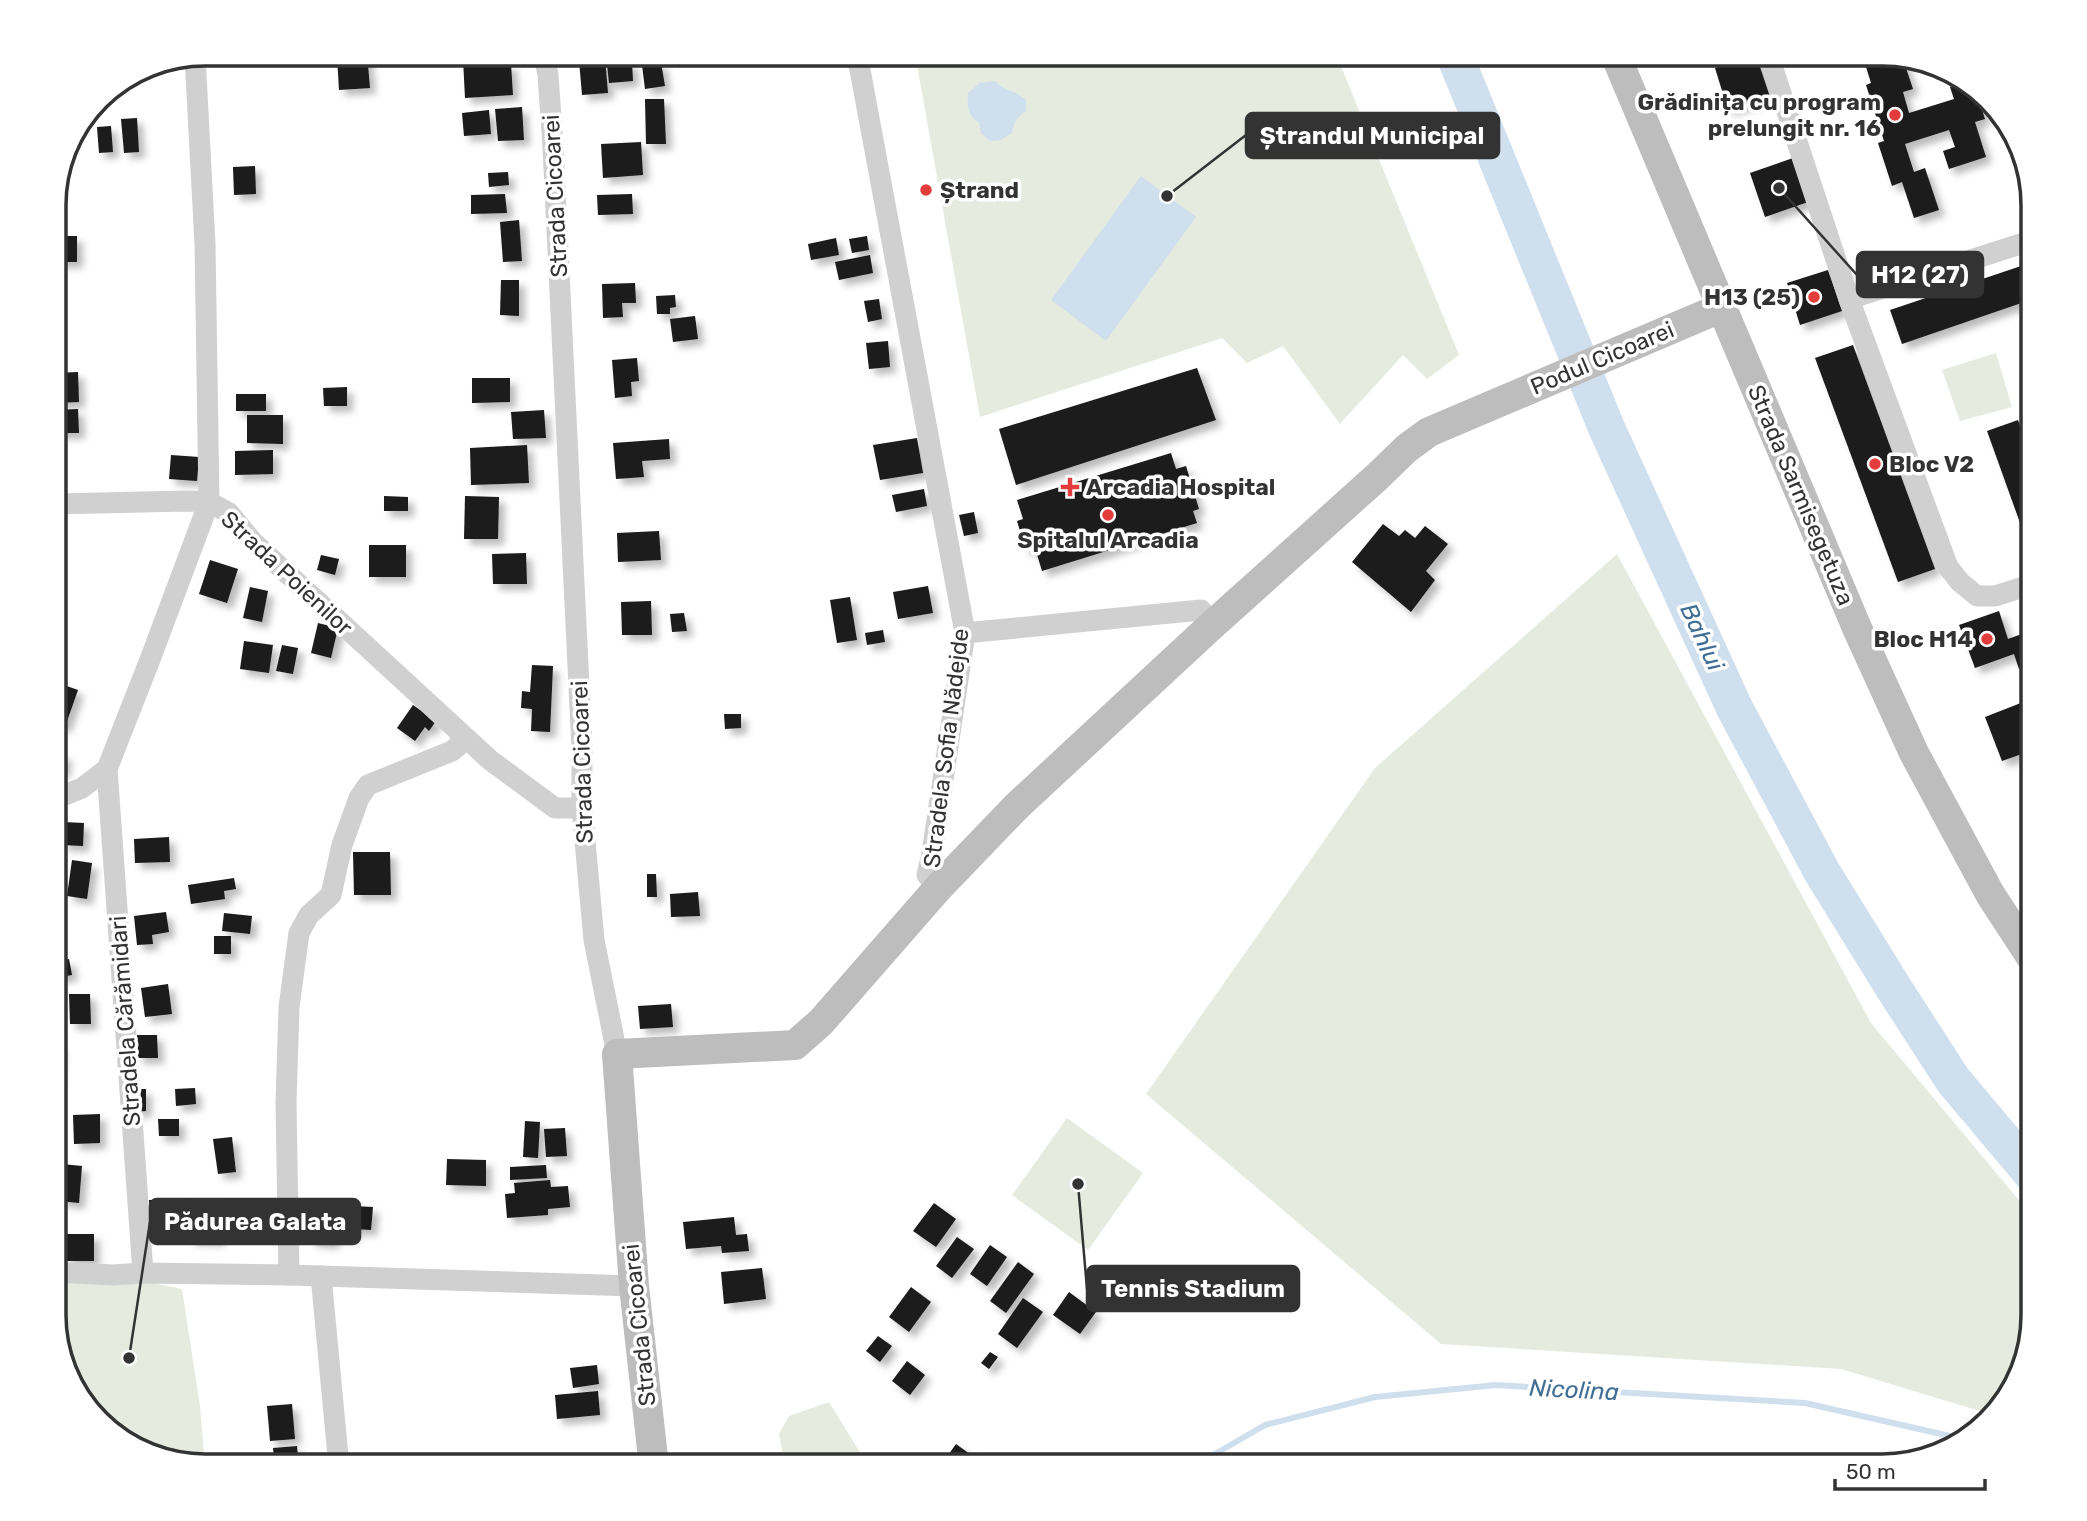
<svg xmlns="http://www.w3.org/2000/svg" width="2087" height="1521" viewBox="0 0 2087 1521" font-family="Rubik,sans-serif">
	<defs>
		<filter id="shadow"><feDropShadow dx="6" dy="6" stdDeviation="3.5" flood-color="#0004"/></filter>
	</defs>
	<rect width="100%" height="100%" fill="#fff"/>
	<!-- green -->
	<g fill="#e5ecdf">
		<polygon points="915,54 1336,54 1459,355 1427,379 1403,355 1340,424 1283,346 1247,363 1222,338 980,417"/>
		<polygon points="1996,353 2012,407 1960,421 1942,370"/>
		<polygon points="1617,554 1871,1023 2033,1217 2033,1316 2002,1407 1993,1415 1841,1369 1441,1344 1146,1094 1375,768"/>
		<polygon points="1067,1118 1143,1173 1088,1250 1012,1195"/>
		<polygon points="55,1275 113,1275 182,1289 200,1406 205,1467 114,1436 74,1391 55,1325"/>
		<polygon points="829,1402 869,1467 785,1467 779,1434 789,1416"/>
	</g>
	<!-- water -->
	<g fill="#cfdfed">
		<path d="M995,81c12,12 19,8 31,19v11c-9,6 -12,11 -14,22l-11,7 -11,1 -9,-8 -2,-10c-12,-9 -12,-16 -11,-30l12,-10z"/>
		<polygon points="1141,176 1196,217 1106,341 1051,300"/>
	</g>
	<g fill="none" stroke-linecap="round" stroke-linejoin="round">
		<!-- stream -->
		<polyline stroke="#cfdfed" stroke-width="6" points="1197,1467 1215,1454 1265,1425 1375,1397 1496,1385 1805,1403 1963,1439"/>
		<!-- river -->
		<polyline stroke="#cfdfed" stroke-width="37" points="1454,54 1607,429 1734,707 1822,872 1893,987 1953,1080 2033,1175"/>
	</g>
	<!-- building -->
	<g fill="#1a1a1a" filter="url(#shadow)">
		<polygon points="367,54 370,88 339,90 337,56"/>
		<polygon points="1862,54 1882,54 1904,62 1913,89 1903,92 1909,113 1954,99 1950,87 1964,82 1974,86 1985,119 1975,122 1986,157 1949,169 1943,151 1955,147 1949,130 1905,144 1914,172 1925,168 1939,210 1914,218 1902,182 1892,186 1878,143 1884,141 1866,85 1871,83"/>
		<polygon points="1756,55 1770,97 1728,110 1715,68"/>
		<polygon points="495,58 496,64 511,64 513,95 465,98 463,59"/>
		<polygon points="605,58 608,93 582,95 579,60"/>
		<polygon points="632,62 633,81 609,83 607,64"/>
		<polygon points="661,62 665,86 645,89 642,65"/>
		<polygon points="645,99 664,99 666,144 646,144"/>
		<polygon points="522,107 524,140 498,141 495,109"/>
		<polygon points="489,110 491,134 464,136 462,113"/>
		<polygon points="137,118 139,152 124,153 121,119"/>
		<polygon points="111,126 113,152 99,153 97,127"/>
		<polygon points="641,142 643,175 603,178 601,144"/>
		<polygon points="1793,158 1808,202 1765,217 1750,173"/>
		<polygon points="255,166 256,194 234,195 233,167"/>
		<polygon points="508,172 509,185 489,187 488,173"/>
		<polygon points="505,194 507,213 471,214 471,195"/>
		<polygon points="632,194 633,214 598,215 597,195"/>
		<polygon points="519,220 522,261 503,262 500,222"/>
		<rect x="57" y="236" width="20" height="26"/>
		<polygon points="867,236 869,250 852,253 849,239"/>
		<polygon points="836,238 839,255 811,260 808,244"/>
		<polygon points="870,255 873,273 839,280 835,262"/>
		<polygon points="2033,262 2033,299 1902,344 1890,310"/>
		<polygon points="1828,270 1842,311 1800,325 1787,283"/>
		<polygon points="501,280 519,280 519,316 500,315"/>
		<polygon points="635,283 636,303 622,303 623,317 603,318 602,284"/>
		<polygon points="675,295 676,307 670,308 670,314 657,314 656,296"/>
		<polygon points="879,299 882,319 868,322 864,301"/>
		<polygon points="695,316 698,339 673,342 670,319"/>
		<polygon points="888,341 890,367 869,369 866,343"/>
		<polygon points="1853,345 1935,569 1898,582 1815,358"/>
		<polygon points="637,358 639,381 631,382 632,396 615,398 612,360"/>
		<polygon points="1197,368 1216,420 1016,485 999,429"/>
		<polygon points="78,372 79,402 55,403 55,373"/>
		<polygon points="472,378 510,378 510,402 472,403"/>
		<polygon points="347,387 347,406 324,406 323,388"/>
		<rect x="236" y="394" width="30" height="17"/>
		<polygon points="78,409 79,433 55,433 55,410"/>
		<polygon points="544,410 546,438 513,439 511,412"/>
		<polygon points="247,415 283,415 283,444 247,443"/>
		<polygon points="2018,420 2033,461 2033,544 2028,545 1987,431"/>
		<polygon points="917,438 923,473 880,480 873,445"/>
		<polygon points="669,439 670,459 642,461 644,477 616,479 613,443"/>
		<polygon points="527,445 529,483 471,485 470,448"/>
		<polygon points="273,450 273,474 235,475 235,451"/>
		<polygon points="1171,453 1176,469 1186,466 1199,509 1193,511 1197,523 1042,571 1035,548 1026,551 1017,521 1023,519 1017,500"/>
		<polygon points="171,455 199,457 197,481 169,479"/>
		<polygon points="924,489 927,506 896,512 892,495"/>
		<polygon points="384,496 408,497 408,511 384,511"/>
		<polygon points="465,496 499,497 498,539 464,539"/>
		<polygon points="974,512 978,533 964,536 959,515"/>
		<polygon points="1383,524 1399,536 1405,530 1415,538 1425,526 1448,544 1426,571 1435,580 1411,612 1352,562"/>
		<polygon points="659,531 661,560 618,562 617,533"/>
		<rect x="369" y="545" width="37" height="32"/>
		<polygon points="526,553 527,584 493,584 492,554"/>
		<polygon points="321,555 339,559 335,575 317,570"/>
		<polygon points="210,560 238,569 227,603 199,594"/>
		<polygon points="928,586 933,613 898,619 893,592"/>
		<polygon points="250,587 268,591 262,622 243,618"/>
		<polygon points="850,597 857,640 837,643 830,600"/>
		<polygon points="651,601 652,635 622,635 621,602"/>
		<polygon points="1999,611 2008,639 2033,630 2033,664 2019,669 2014,654 1975,668 1959,625"/>
		<polygon points="684,613 687,631 672,632 670,614"/>
		<polygon points="318,623 338,628 331,658 311,653"/>
		<polygon points="883,630 885,642 867,645 865,633"/>
		<polygon points="244,641 273,645 269,673 240,669"/>
		<polygon points="282,645 298,648 293,674 276,671"/>
		<polygon points="532,665 553,666 550,732 531,731 532,709 521,708 522,691 530,692"/>
		<polygon points="55,682 78,690 65,727 55,724"/>
		<polygon points="2031,699 2033,704 2033,750 2002,761 1985,717"/>
		<polygon points="413,705 436,721 429,731 425,727 415,741 397,728"/>
		<polygon points="724,714 741,714 741,728 725,729"/>
		<polygon points="55,753 66,755 64,772 55,771"/>
		<polygon points="63,822 84,823 83,846 62,845"/>
		<polygon points="169,837 170,862 135,863 134,839"/>
		<polygon points="353,852 390,852 391,895 354,895"/>
		<polygon points="72,860 92,863 87,899 67,896"/>
		<polygon points="647,874 656,874 657,897 647,897"/>
		<polygon points="234,878 236,889 224,891 225,899 191,904 188,885"/>
		<polygon points="698,892 700,916 671,917 670,894"/>
		<polygon points="166,912 169,932 152,935 153,944 137,945 134,916"/>
		<polygon points="224,913 252,916 250,934 222,931"/>
		<rect x="214" y="936" width="17" height="18"/>
		<polygon points="69,959 72,975 55,978 55,962"/>
		<polygon points="168,984 172,1014 145,1017 141,988"/>
		<polygon points="69,994 90,994 91,1024 70,1024"/>
		<polygon points="671,1004 673,1027 640,1029 638,1006"/>
		<polygon points="137,1035 157,1035 158,1058 137,1058"/>
		<polygon points="55,1045 60,1045 57,1083 55,1083"/>
		<polygon points="195,1088 196,1104 176,1106 175,1089"/>
		<polygon points="134,1089 146,1089 146,1111 134,1112"/>
		<polygon points="100,1114 100,1143 74,1144 73,1115"/>
		<polygon points="158,1119 179,1119 179,1136 159,1136"/>
		<polygon points="525,1121 540,1122 538,1158 523,1157"/>
		<polygon points="565,1128 567,1156 546,1157 544,1129"/>
		<polygon points="232,1137 236,1172 218,1174 213,1139"/>
		<polygon points="447,1159 486,1160 486,1186 446,1185"/>
		<polygon points="62,1164 82,1166 79,1203 59,1201"/>
		<polygon points="546,1165 547,1178 510,1180 510,1167"/>
		<polygon points="550,1180 551,1187 568,1186 570,1207 548,1209 548,1215 507,1218 505,1194 515,1193 514,1183"/>
		<polygon points="190,1198 219,1199 219,1240 189,1239"/>
		<polygon points="174,1199 175,1228 150,1229 149,1200"/>
		<polygon points="934,1203 956,1219 936,1247 913,1231"/>
		<polygon points="313,1204 373,1207 371,1230 354,1229 353,1237 334,1236 333,1243 310,1241"/>
		<polygon points="734,1217 736,1235 747,1234 749,1251 722,1253 721,1246 686,1249 683,1222"/>
		<rect x="66" y="1234" width="28" height="27"/>
		<polygon points="957,1237 974,1249 952,1278 936,1266"/>
		<polygon points="990,1245 1007,1257 987,1286 970,1274"/>
		<polygon points="1018,1262 1034,1274 1006,1313 990,1301"/>
		<polygon points="762,1268 766,1299 724,1304 721,1272"/>
		<polygon points="911,1287 931,1302 909,1332 889,1317"/>
		<polygon points="1069,1292 1096,1312 1080,1334 1053,1315"/>
		<polygon points="1023,1298 1043,1312 1017,1348 998,1334"/>
		<polygon points="878,1336 892,1346 880,1362 866,1351"/>
		<polygon points="990,1352 998,1357 989,1369 981,1363"/>
		<polygon points="907,1361 925,1375 910,1395 892,1381"/>
		<polygon points="597,1365 599,1384 573,1388 570,1368"/>
		<polygon points="598,1391 600,1415 557,1419 555,1395"/>
		<polygon points="292,1404 295,1439 270,1441 267,1406"/>
		<polygon points="956,1444 981,1462 977,1467 944,1467 941,1465"/>
		<polygon points="297,1446 299,1467 275,1467 273,1448"/>
	</g>
	<g fill="none" stroke-linecap="round" stroke-linejoin="round">
		<!-- street -->
		<g stroke="#d0d0d0" stroke-width="21">
			<polyline points="544,54 548,75 553,147 582,749 582,808 594,940 617,1054"/>
			<polyline points="857,54 965,633 932,853 927,875 939,887"/>
			<polyline points="1768,54 1849,299 1948,567 1960,582 1977,596 1995,596 2033,584"/>
			<polyline points="1849,299 2033,240"/>
			<polyline points="55,504 187,501 209,502 229,513 253,542 490,760 555,808 582,808"/>
			<polyline points="965,633 1201,610 1210,627"/>
			<polyline points="55,799 82,788 107,769"/>
			<polyline points="55,1272 113,1275 143,1273 289,1275 634,1286"/>
			<polyline points="143,1273 107,769 151,657 209,502 205,244 195,56"/>
			<polyline points="289,1275 286,1103 289,1007 299,933 309,915 331,895 342,845 359,798 368,785 452,751 466,739"/>
			<polyline points="321,1276 339,1467"/>
		</g>
		<!-- secondary -->
		<g stroke="#bdbdbd" stroke-width="30">
			<polyline points="1615,54 1857,628 1914,753 1990,894 2033,960"/>
			<polyline points="654,1467 634,1286 617,1054 795,1045 821,1022 939,887 1017,806 1210,627 1377,477 1407,448 1429,432 1723,307"/>
		</g>
	</g>
	<!-- markers -->
	<g fill="#e33c3c" stroke="#fff" stroke-width="2.5">
		<circle cx="1895" cy="115" r="7"/>
		<circle cx="926" cy="190" r="7"/>
		<circle cx="1814" cy="297" r="7"/>
		<circle cx="1875" cy="464" r="7"/>
		<path d="M1066.5 476.5h7v7h7v7h-7v7h-7v-7h-7v-7h7z"/>
		<circle cx="1108" cy="515" r="7"/>
		<circle cx="1987" cy="639" r="7"/>
	</g>
	<g text-anchor="middle" dominant-baseline="central" stroke-width="7" stroke-linejoin="round" paint-order="stroke">
		<!-- poi labels -->
		<g font-size="23" font-weight="bold" fill="#333" stroke="#fff" text-anchor="end">
			<text x="1881" y="102">Grădinița cu program<tspan x="1881" dy="26">prelungit nr. 16</tspan></text>
			<text x="940" y="190" text-anchor="start">Ștrand</text>
			<text x="1800" y="297">H13 (25)</text>
			<text x="1889" y="464" text-anchor="start">Bloc V2</text>
			<text x="1086" y="487" text-anchor="start">Arcadia Hospital</text>
			<text x="1108" y="540" text-anchor="middle">Spitalul Arcadia</text>
			<text x="1973" y="639">Bloc H14</text>
		</g>
		<!-- street labels -->
		<g font-size="23" fill="#333" stroke="#fff">
			<text transform="translate(555 196) rotate(-93)">Strada Cicoarei</text>
			<text transform="translate(1602 358) rotate(-23)">Podul Cicoarei</text>
			<text transform="translate(1801 495) rotate(67)">Strada Sarmisegetuza</text>
			<text transform="translate(287 573) rotate(43)">Strada Poienilor</text>
			<text transform="translate(946 748) rotate(-83)">Stradela Sofia Nădejde</text>
			<text transform="translate(582 762) rotate(-92)">Strada Cicoarei</text>
			<text transform="translate(125 1021) rotate(-94)">Stradela Cărămidari</text>
			<text transform="translate(639 1325) rotate(-96)">Strada Cicoarei</text>
		</g>
		<!-- water labels -->
		<g font-size="24" font-style="italic" fill="#416e95" stroke="#fff">
			<text transform="translate(1702 637) rotate(65)">Bahlui</text>
			<text transform="translate(1574 1390) rotate(3)">Nicolina</text>
		</g>
	</g>
	<!-- crop -->
	<path d="M0 0H2087V1521H0ZM205 66H1882A139 139 0 0 1 2021 205V1315A139 139 0 0 1 1882 1454H205A139 139 0 0 1 66 1315V205A139 139 0 0 1 205 66Z" fill="#fff" fill-rule="evenodd"/>
	<path fill="none" stroke="#333" stroke-width="3.5" d="M205 66H1882A139 139 0 0 1 2021 205V1315A139 139 0 0 1 1882 1454H205A139 139 0 0 1 66 1315V205A139 139 0 0 1 205 66Z"/>
	<!-- callouts -->
	<path fill="none" stroke="#333" stroke-width="2.5" d="M1167 196L1246 135M1779 188L1857 275M129 1358L150 1222M1078 1184L1087 1289"/>
	<g fill="#333" stroke="#fff" stroke-width="2.5">
		<circle cx="1167" cy="196" r="7"/>
		<circle cx="1779" cy="188" r="7"/>
		<circle cx="129" cy="1358" r="7"/>
		<circle cx="1078" cy="1184" r="7"/>
	</g>
	<g fill="#333" stroke="#333" stroke-width="2.5">
		<rect x="1246" y="113" width="253" height="45" rx="7"/>
		<rect x="1857" y="252" width="126" height="45" rx="7"/>
		<rect x="150" y="1199" width="210" height="45" rx="7"/>
		<rect x="1087" y="1266" width="212" height="45" rx="7"/>
	</g>
	<g font-size="24" text-anchor="middle" font-weight="bold" fill="#fff">
		<text x="1372" y="144">Ștrandul Municipal</text>
		<text x="1920" y="283">H12 (27)</text>
		<text x="255" y="1230">Pădurea Galata</text>
		<text x="1193" y="1297">Tennis Stadium</text>
	</g>
	<!-- scale -->
	<path d="M1835 1479v10h150v-10" fill="none" stroke="#333333" stroke-width="3.5"/>
	<text x="1846" y="1479" font-size="21" fill="#333333" stroke="#ffffff" stroke-width="5" paint-order="stroke">50 m</text>
</svg>
